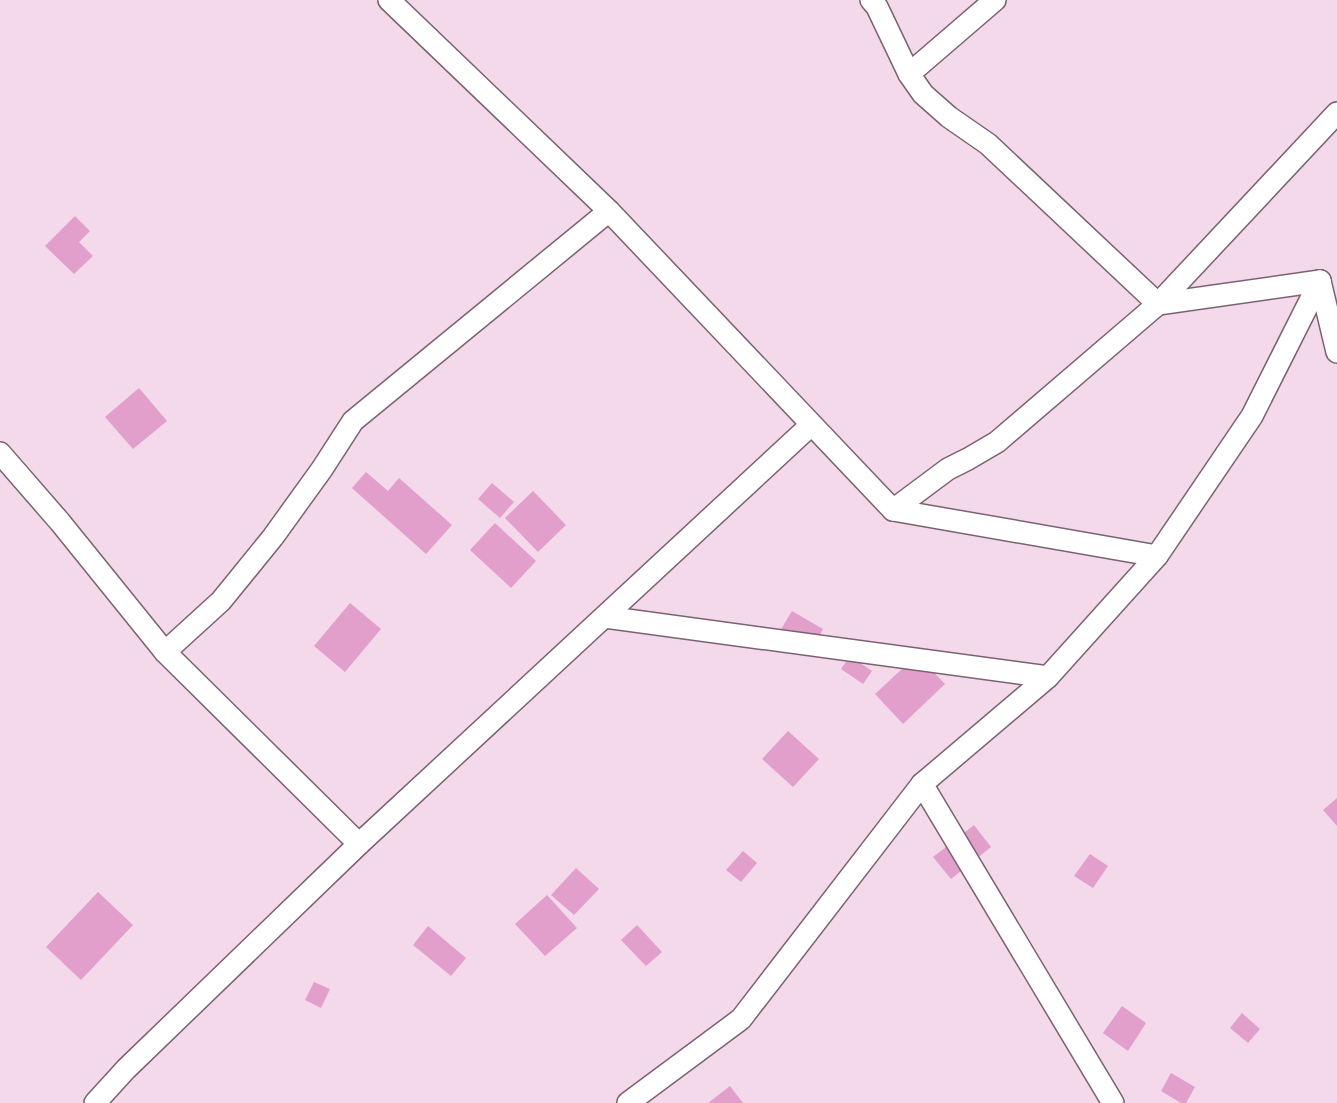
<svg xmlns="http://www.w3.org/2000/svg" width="1337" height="1103" viewBox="0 0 1337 1103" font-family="'PT Sans',sans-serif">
	<rect width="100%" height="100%" fill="#f4d9ea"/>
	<!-- building -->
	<g fill="#e29fcc">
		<polygon points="75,216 90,231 79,242 93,256 74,274 45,246"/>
		<polygon points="139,388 167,421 133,449 105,417"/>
		<polygon points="366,472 388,491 399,478 452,525 426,554 352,488"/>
		<polygon points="492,483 514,502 500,518 478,499"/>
		<polygon points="533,491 566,525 538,552 505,518"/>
		<polygon points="495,523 536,561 511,588 470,550"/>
		<polygon points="350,603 381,629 345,672 314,646"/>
		<polygon points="792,611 823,629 812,649 780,631"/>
		<polygon points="917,655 945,684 903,724 875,694"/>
		<polygon points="850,656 872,671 863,684 841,669"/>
		<polygon points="788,731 819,759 793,787 762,759"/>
		<polygon points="1337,798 1337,826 1323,810"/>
		<polygon points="974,825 991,847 951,879 933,857"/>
		<polygon points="743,851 757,863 741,882 726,870"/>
		<polygon points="1090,854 1108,866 1093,888 1074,876"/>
		<polygon points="576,868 599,889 574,915 551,895"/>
		<polygon points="98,892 133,925 81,980 46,947"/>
		<polygon points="547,895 577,928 545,956 515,924"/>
		<polygon points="637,925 662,952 646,966 621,940"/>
		<polygon points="428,926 466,958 451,976 413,945"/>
		<polygon points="314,982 330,989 321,1008 305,1000"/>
		<polygon points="1122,1006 1146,1023 1128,1051 1103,1033"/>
		<polygon points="1242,1013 1260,1029 1248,1043 1230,1028"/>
		<polygon points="1171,1073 1195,1087 1186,1103 1181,1103 1161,1091"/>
		<polygon points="730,1086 743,1103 708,1103"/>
	</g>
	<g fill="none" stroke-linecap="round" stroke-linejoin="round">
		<!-- street casing -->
		<g stroke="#7a6271" stroke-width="24">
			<g id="street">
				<polyline points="389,0 609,211 893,510 1157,556"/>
				<polyline points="871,0 877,7 909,74 923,94 949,117 988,144 1158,304"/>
				<polyline points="909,74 995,0"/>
				<polyline points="1320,281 1337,352"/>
				<polyline points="1158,304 1320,281"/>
				<polyline points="0,453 60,522 165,652 359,844"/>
				<polyline points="893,510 948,469 968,459 997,442 1158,304 1337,113"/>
				<polyline points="605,617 1048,677"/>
				<polyline points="165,652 221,601 273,537 322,469 353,421 609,211"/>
				<polyline points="922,784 1113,1103"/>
				<polyline points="95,1103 126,1069 359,844 811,425"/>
				<polyline points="628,1103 741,1019 922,784 1048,677 1157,556 1252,416 1320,281"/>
			</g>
		</g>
		<!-- street -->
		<use href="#street" stroke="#fff" stroke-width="21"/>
	</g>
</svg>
